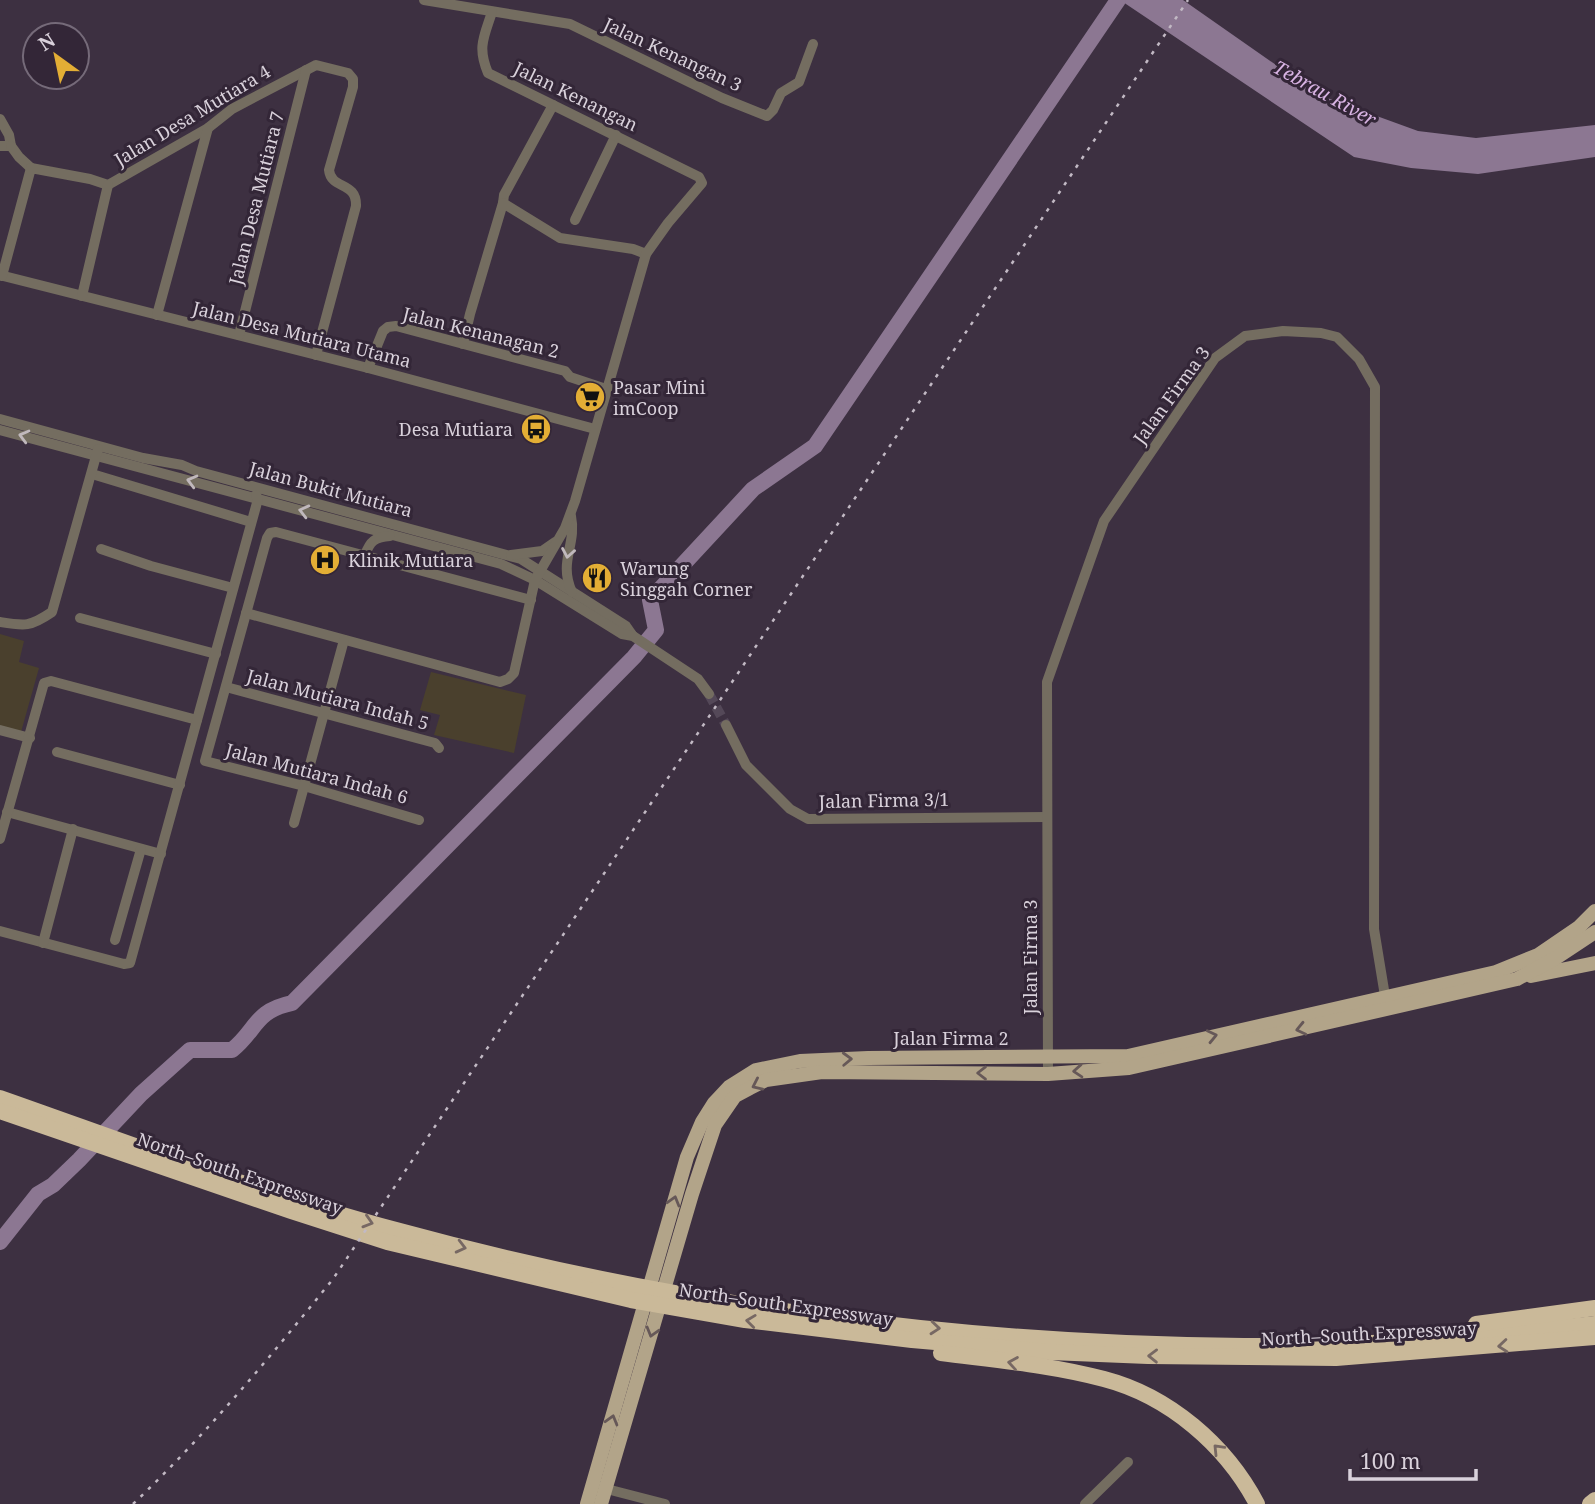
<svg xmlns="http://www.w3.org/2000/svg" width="1595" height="1504" viewBox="0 0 1595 1504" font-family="'Noto Serif',serif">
	<rect width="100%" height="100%" fill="#3d3041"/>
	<!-- green -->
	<g fill="#4a402d">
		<polygon points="0,634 24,641 19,662 39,668 21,732 0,726"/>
		<polygon points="431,672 526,695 514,753 434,735 440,715 420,710"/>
	</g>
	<!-- water -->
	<polygon fill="#8c7792" points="1120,0 1183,0 1319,95 1418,131 1476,138 1595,125 1595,157 1478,174 1411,168 1354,157"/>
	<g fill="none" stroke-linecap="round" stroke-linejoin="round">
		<!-- stream -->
		<polyline stroke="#8c7792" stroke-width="2.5" points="0,1240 3,1238"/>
		<!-- river -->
		<path stroke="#8c7792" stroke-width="16" d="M0,1242l38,-48 15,-9 26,-25 62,-66 49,-44h42c25,-20 22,-39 60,-47l342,-346 22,-27 -6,-30 103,-111 62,-43 303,-446"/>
		<!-- minor-tunnel -->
		<polyline stroke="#544858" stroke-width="10" stroke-dasharray="10 5" stroke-linecap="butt" points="709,694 726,725"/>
		<!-- minor -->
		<g stroke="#746d60" stroke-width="10">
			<polyline points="424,0 570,24 722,98 767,116 773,110 781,93 799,82 813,44"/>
			<polyline points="0,119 9,135 11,146 0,146"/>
			<polyline points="11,146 19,157 31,168"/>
			<polyline points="503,203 504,195 553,105"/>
			<polyline points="575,220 616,135"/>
			<polyline points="0,275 368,368 595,429"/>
			<path d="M2,276l29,-108 59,11 18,6 100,-57 24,-19 84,-44 32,8 5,6v8l-24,83c2,20 28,11 27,36l-40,149"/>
			<polyline points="82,296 108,185"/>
			<polyline points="157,315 208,128"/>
			<polyline points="239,335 306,70"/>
			<polyline points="463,344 470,314 503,203 560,238 633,249 646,254"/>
			<polyline points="368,368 383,331 388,327 396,326 565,371 570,377 606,389"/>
			<polyline points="0,419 143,458 182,465 196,471 521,559 626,626 633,636"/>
			<polyline points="0,430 501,564 535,580 622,634 633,636 698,679 709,694"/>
			<polyline points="92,474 251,522"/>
			<path d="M571,516c6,29 -13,45 1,76"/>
			<polyline points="101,549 151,566 233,588"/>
			<path d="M365,555c5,-14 10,-18 25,-19"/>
			<polyline points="511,555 542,551 555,542"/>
			<path d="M246,613l254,69 8,-3 6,-6 21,-93 30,-52 10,-27 71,-247 22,-31 34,-40 -3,-6 -211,-104c-11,-26 -4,-36 4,-61"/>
			<polyline points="80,618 216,654"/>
			<path d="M0,622c25,4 30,5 52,-10l46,-163"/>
			<polyline points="226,687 435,743 439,748"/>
			<polyline points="726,725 746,765 790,809 808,819 1047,817"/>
			<polyline points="0,730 30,738"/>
			<polyline points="57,752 180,785"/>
			<polyline points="7,812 161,854"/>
			<polyline points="419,820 304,786 205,761 267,538 270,533 276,532 531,600"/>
			<polyline points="294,823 344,640"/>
			<polyline points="0,839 44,683 51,681 197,720"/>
			<polyline points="0,931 124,964 130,963 258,499 256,495"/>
			<polyline points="115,940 141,849"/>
			<polyline points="43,943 73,829"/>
			<polyline points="1048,1074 1047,682 1104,521 1215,358 1245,336 1283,331 1321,333 1337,337 1359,359 1375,387 1374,929 1386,1002"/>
			<polyline points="599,1487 665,1504"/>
			<polyline points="1085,1504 1128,1462"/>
		</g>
		<!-- major -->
		<g stroke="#b2a489" stroke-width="14">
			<polyline points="1531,976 1595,963"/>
			<polyline points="587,1504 687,1157 702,1122 714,1103 729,1087 756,1070 800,1061 868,1058 1128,1056 1496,972 1538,955 1579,927 1595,911"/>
			<polyline points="601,1504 692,1194 715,1125 735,1096 750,1088 766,1080 822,1072 1048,1074 1129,1068 1517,979 1556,958 1595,932"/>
		</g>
		<!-- highway -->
		<g stroke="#cab999" stroke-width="16">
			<path d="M0,1098c131,46 262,96 396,132 274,75 564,114 848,116 117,1 235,-10 351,-22"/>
			<polyline points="0,1111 291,1211 387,1242 631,1300 745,1320 912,1340 1050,1352 1148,1356 1336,1358 1595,1337"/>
			<polyline points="1476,1324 1595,1308"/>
			<path d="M941,1353c54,7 111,12 163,26 65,17 122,66 153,125"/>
			<polyline points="1590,1504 1595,1500"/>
		</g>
		<!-- rail -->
		<path stroke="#c2b9c4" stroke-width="2.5" stroke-dasharray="3.5 7" stroke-linecap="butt" d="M133,1504c73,-69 137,-147 200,-225l855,-1279"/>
	</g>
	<!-- one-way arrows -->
	<defs><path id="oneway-chevron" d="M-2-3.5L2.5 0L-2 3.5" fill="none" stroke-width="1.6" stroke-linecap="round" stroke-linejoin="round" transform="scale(1.75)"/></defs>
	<g stroke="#c0b8bc">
		<use href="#oneway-chevron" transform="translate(24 436) rotate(-165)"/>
		<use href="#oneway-chevron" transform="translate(192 481) rotate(-165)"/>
		<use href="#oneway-chevron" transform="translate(304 511) rotate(-166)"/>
		<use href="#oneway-chevron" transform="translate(568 553) rotate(100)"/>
	</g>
	<g stroke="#665858">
		<use href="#oneway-chevron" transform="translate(1301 1029) rotate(167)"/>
		<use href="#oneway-chevron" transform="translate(1212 1036) rotate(-13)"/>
		<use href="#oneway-chevron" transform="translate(847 1059) rotate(-2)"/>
		<use href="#oneway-chevron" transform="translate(1078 1071) rotate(176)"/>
		<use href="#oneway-chevron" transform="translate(982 1073) rotate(-180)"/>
		<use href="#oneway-chevron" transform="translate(757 1085) rotate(155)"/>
		<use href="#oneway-chevron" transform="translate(674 1201) rotate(-74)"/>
		<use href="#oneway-chevron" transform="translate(652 1332) rotate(106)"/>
		<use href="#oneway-chevron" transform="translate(612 1420) rotate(-74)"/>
	</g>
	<g stroke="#776863">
		<use href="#oneway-chevron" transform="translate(368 1222) rotate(17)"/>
		<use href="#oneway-chevron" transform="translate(461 1247) rotate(14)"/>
		<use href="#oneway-chevron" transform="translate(751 1321) rotate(-173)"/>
		<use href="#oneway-chevron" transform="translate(935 1328) rotate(5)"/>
		<use href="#oneway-chevron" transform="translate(1503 1346) rotate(175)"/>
		<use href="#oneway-chevron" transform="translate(1153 1356) rotate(-179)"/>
		<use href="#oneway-chevron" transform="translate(1013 1363) rotate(-171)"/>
		<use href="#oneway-chevron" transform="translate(1218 1449) rotate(-134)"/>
	</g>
	<!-- icons -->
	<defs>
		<g id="supermarket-disc" transform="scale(1.575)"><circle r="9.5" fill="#e3ae35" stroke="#332637"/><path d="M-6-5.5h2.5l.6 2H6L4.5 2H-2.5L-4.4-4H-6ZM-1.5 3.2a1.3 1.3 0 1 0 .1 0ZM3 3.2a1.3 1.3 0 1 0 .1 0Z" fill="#111"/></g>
		<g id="bus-disc" transform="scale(1.575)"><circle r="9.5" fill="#e3ae35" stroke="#332637"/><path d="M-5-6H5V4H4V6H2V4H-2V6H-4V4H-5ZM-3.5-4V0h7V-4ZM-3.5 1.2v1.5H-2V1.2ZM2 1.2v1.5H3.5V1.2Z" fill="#111"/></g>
		<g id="hospital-disc" transform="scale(1.575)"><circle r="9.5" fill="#e3ae35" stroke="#332637"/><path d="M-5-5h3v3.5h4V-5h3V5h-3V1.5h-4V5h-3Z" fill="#111"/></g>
		<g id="restaurant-disc" transform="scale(1.575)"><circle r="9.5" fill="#e3ae35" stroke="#332637"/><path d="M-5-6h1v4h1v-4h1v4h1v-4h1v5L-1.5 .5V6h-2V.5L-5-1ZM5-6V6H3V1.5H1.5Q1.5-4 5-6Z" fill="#111"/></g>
	</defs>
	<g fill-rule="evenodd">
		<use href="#supermarket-disc" x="590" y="397"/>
		<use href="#bus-disc" x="536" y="429"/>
		<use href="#hospital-disc" x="325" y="560"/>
		<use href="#restaurant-disc" x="597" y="578"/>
	</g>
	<g text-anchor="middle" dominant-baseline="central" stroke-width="6" stroke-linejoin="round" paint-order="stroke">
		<!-- street labels -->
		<g font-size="18" fill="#d9d1db" stroke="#332637">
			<text transform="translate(673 54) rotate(25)">Jalan Kenangan 3</text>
			<text transform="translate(576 96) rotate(26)">Jalan Kenangan</text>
			<text transform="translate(192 115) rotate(-31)">Jalan Desa Mutiara 4</text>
			<text transform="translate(256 198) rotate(-76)">Jalan Desa Mutiara 7</text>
			<text transform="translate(481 332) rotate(14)">Jalan Kenanagan 2</text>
			<text transform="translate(302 334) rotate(14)">Jalan Desa Mutiara Utama</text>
			<text transform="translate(1171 395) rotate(-54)">Jalan Firma 3</text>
			<text transform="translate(331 489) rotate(15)">Jalan Bukit Mutiara</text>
			<text transform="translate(338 699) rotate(15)">Jalan Mutiara Indah 5</text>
			<text transform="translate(317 773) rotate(15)">Jalan Mutiara Indah 6</text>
			<text transform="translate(884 800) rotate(-1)">Jalan Firma 3/1</text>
			<text transform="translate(1030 957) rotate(-90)">Jalan Firma 3</text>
			<text x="951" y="1038">Jalan Firma 2</text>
			<text transform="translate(240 1173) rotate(19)">North–South Expressway</text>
			<text transform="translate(786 1304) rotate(8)">North–South Expressway</text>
			<text transform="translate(1369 1333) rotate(-3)">North–South Expressway</text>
		</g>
		<!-- poi labels -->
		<g font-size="18" fill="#d9d1db" stroke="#332637" text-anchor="start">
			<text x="613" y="387">Pasar Mini<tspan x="613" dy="21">imCoop</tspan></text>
			<text x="513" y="429" text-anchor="end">Desa Mutiara</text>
			<text x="348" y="560">Klinik Mutiara</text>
			<text x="620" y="568">Warung<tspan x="620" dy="21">Singgah Corner</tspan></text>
		</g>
		<!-- water labels -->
		<g font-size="19" font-style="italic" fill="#d8b3e3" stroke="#332637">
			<text transform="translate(1325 93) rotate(29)">Tebrau River</text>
		</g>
	</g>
	<!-- north arrow -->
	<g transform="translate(56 56) rotate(327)"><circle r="33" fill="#332637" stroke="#756a79" stroke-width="2"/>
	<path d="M0-5L12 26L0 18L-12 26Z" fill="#e3ae35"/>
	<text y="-10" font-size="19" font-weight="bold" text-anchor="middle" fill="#d9d1db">N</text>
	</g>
	<!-- scale -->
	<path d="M1350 1469v10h126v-10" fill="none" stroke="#d9d1db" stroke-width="3.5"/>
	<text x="1360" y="1469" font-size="21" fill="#d9d1db" stroke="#332637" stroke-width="5" paint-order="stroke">100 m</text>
</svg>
